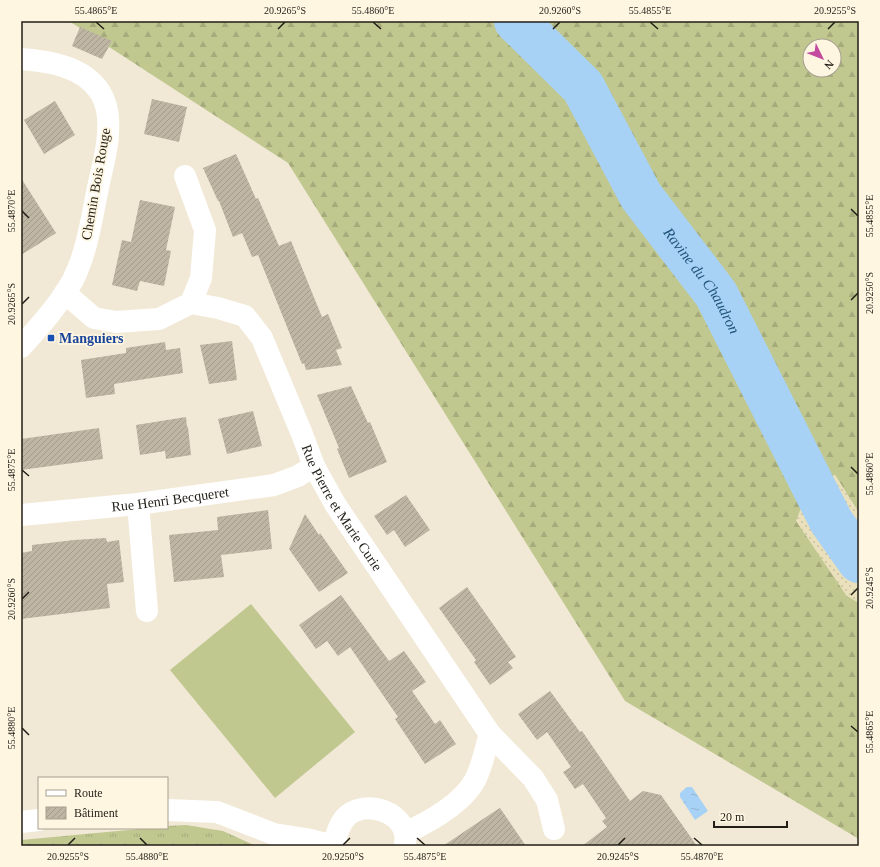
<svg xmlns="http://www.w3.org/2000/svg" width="880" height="867" viewBox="0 0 880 867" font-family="Georgia,serif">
	<defs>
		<pattern id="grass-tufts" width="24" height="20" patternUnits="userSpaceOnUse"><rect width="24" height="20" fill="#c0c890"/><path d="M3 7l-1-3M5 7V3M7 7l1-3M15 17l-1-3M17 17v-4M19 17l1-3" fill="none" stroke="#a5ab7b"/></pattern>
		<pattern id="forest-firs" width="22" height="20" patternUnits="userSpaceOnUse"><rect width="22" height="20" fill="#c0c890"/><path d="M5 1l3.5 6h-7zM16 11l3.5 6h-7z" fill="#a5ab7b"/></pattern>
		<pattern id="sand-dots" width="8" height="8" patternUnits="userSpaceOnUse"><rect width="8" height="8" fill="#eae0bb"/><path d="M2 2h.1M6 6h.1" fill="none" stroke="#c8c0a0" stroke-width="1.8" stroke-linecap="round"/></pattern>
		<pattern id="water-ripples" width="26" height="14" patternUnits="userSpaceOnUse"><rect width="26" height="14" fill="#a8d2f5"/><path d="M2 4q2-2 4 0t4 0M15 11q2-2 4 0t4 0" fill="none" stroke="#90b4d1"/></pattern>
		<pattern id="building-hatch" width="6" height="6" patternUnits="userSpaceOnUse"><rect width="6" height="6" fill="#beb6a3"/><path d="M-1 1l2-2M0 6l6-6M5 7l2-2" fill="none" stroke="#a39c8c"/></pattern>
	</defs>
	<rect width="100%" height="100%" fill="#f1e9d5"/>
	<!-- grass -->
	<polygon fill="url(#grass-tufts)" points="186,825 223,831 256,846 21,846 21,840 150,828 167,828 167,826"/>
	<!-- forest -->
	<path fill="url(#forest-firs)" fill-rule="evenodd" d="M69,21h790v492l-24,-38 11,120 13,8v236l-234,-138 -337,-538zM810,46h24v24h-24z"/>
	<!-- sand -->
	<polygon fill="url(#sand-dots)" points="835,475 859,513 859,603 846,595 796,521 811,482"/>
	<!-- pitch -->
	<polygon fill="#c0c890" points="251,604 355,732 275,798 170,670"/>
	<!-- water -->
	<polygon fill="url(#water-ripples)" points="687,787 692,787 708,811 695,820 680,797 680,793"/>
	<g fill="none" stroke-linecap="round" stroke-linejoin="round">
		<!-- river -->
		<path stroke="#a8d2f5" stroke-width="44" id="s1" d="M516,21l67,66 58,109 75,98 115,227 28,40"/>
	</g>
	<!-- building -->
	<g fill="url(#building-hatch)">
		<polygon points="80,27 112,41 102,59 72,46"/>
		<polygon points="152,99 187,107 179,142 144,134"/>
		<polygon points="55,101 75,135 44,154 24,120"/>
		<polygon points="236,154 256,199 258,198 279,246 291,241 322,317 328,314 342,348 336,350 342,365 306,370 304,363 302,364 258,255 252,257 242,233 233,237 219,201 218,201 203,168"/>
		<polygon points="21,178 56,233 21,255"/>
		<polygon points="140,200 175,207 166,250 171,251 164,286 140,281 137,291 112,285 122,240 131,242"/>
		<polygon points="232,341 237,380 209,384 200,345"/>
		<polygon points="165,342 166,350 180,348 183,373 114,384 115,394 86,398 81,360 126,353 126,348"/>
		<polygon points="351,386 368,423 370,422 387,462 349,478 337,449 339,448 317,395"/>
		<polygon points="253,411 262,446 227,454 218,419"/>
		<polygon points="186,417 187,427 188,427 191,455 166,459 165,451 140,455 136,425"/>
		<polygon points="99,428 103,459 21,470 21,439"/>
		<polygon points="406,495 430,530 405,547 394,530 387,535 374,516"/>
		<polygon points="268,510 272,549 221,555 224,577 174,582 169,535 218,530 217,517"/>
		<polygon points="305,514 319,535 320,533 348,573 319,592 289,549"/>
		<polygon points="106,538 107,542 119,540 124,582 107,584 110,608 21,619 21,553 32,551 32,545 74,540"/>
		<polygon points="467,587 516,657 508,662 513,668 490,685 474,662 476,660 439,608"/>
		<polygon points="341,595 389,661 404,651 426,682 412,691 435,724 440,720 456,744 425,764 395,719 398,717 350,647 338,656 327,641 316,649 299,625"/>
		<polygon points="550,691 580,732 582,731 630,801 643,791 661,795 697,846 582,846 607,827 602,821 606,818 583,784 575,789 563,772 571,767 547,732 537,740 518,714"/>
		<polygon points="500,808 526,846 443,846 492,813"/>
	</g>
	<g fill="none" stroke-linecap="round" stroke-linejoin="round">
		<!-- street -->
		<g stroke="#fff" stroke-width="22">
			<polyline points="185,176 205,230 201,278 191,303"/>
			<path id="s2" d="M65,293l29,25 22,4 43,-3 32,-16 27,5 27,8 17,22 40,96 12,32 21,38 155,230 43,44 14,22 7,29"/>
			<polyline points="138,504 147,611"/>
			<path id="s3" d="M21,515l117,-11 136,-19 24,-9 16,-10"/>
			<polyline points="167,810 217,812 274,834 306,839 334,846"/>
			<polyline points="21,822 39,820"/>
			<path d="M405,833c24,-11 55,-28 69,-51 8,-14 11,-32 16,-48"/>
			<path d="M334,846c2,-11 5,-23 14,-31 18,-14 51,-5 57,18 1,4 0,9 0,13"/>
		</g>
		<!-- secondary -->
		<path stroke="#fff" stroke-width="22" d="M21,59c27,2 62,7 79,33 7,11 9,27 8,40 0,16 -6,36 -9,51 -7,32 -11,67 -26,97 -14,25 -33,46 -52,67"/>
	</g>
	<!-- ticks -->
	<path fill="none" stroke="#211e17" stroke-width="1.5" d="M96,22l8,7M373,22l8,7M650,22l8,7M278,29l7,-7M553,29l7,-7M828,29l7,-7M851,209l7,7M22,211l7,7M851,300l7,-7M22,304l7,-7M851,467l7,7M22,470l7,6M851,595l7,-7M22,599l7,-7M851,726l7,6M22,728l7,7M140,838l7,7M417,838l8,7M694,838l8,7M68,845l7,-7M343,845l7,-7M618,845l7,-7"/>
	<!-- markers -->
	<rect fill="#1a4fb4" stroke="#fff6e2" stroke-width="1.5" x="47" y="334" width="8" height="8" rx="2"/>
	<g text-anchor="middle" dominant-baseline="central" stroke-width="3.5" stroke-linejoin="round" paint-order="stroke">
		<!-- street labels -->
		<g font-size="14" fill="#211e17" stroke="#fff6e2">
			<text transform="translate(96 184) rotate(-80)">Chemin Bois Rouge</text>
			<text stroke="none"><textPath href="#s3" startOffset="150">Rue Henri Becqueret</textPath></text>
			<text stroke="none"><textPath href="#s2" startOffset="411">Rue Pierre et Marie Curie</textPath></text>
		</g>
		<!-- transit labels -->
		<g font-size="14" font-weight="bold" fill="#164399" stroke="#fff6e2" text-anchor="start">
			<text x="59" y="338">Manguiers</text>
		</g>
		<!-- water labels -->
		<g font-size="15" font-style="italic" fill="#21547b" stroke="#fff6e2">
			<text stroke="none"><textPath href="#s1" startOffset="322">Ravine du Chaudron</textPath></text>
		</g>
	</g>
	<!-- border -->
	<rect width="880" height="867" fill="none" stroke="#fff6e2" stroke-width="44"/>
	<!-- legend -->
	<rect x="38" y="777" width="130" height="52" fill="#fff6e2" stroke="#a6a091"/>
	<rect x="46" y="790" width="20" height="6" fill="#ffffff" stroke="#a6a091"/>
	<text x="74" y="797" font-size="12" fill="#211e17">Route</text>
	<rect x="46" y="807" width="20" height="12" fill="url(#building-hatch)" stroke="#a6a091"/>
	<text x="74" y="817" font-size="12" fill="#211e17">Bâtiment</text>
	<!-- north arrow -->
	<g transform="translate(822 58) rotate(133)"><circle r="19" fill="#fff6e2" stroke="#a6a091"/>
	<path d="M0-3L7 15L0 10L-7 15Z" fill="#c34a9e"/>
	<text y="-6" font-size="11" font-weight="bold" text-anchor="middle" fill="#211e17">N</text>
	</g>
	<!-- scale -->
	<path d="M714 821v6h73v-6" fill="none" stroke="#211e17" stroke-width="2"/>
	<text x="720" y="821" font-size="12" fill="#211e17" stroke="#fff6e2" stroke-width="3" paint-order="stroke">20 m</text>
	<rect x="22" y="22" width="836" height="823" fill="none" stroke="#211e17" stroke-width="1.5"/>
	<g font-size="10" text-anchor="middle" fill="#211e17">
		<text x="96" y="14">55.4865°E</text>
		<text x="285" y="14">20.9265°S</text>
		<text x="373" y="14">55.4860°E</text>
		<text x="560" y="14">20.9260°S</text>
		<text x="650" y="14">55.4855°E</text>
		<text x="835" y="14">20.9255°S</text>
		<text transform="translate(11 211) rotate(-90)" y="4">55.4870°E</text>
		<text transform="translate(869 216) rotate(-90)" y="4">55.4855°E</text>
		<text transform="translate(869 293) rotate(-90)" y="4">20.9250°S</text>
		<text transform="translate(11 304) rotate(-90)" y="4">20.9265°S</text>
		<text transform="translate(11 470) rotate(-90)" y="4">55.4875°E</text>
		<text transform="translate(869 474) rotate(-90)" y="4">55.4860°E</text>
		<text transform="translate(869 588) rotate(-90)" y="4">20.9245°S</text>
		<text transform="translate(11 599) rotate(-90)" y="4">20.9260°S</text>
		<text transform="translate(11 728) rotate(-90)" y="4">55.4880°E</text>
		<text transform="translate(869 732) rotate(-90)" y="4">55.4865°E</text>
		<text x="68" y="860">20.9255°S</text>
		<text x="147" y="860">55.4880°E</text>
		<text x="343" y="860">20.9250°S</text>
		<text x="425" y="860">55.4875°E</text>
		<text x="618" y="860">20.9245°S</text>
		<text x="702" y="860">55.4870°E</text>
	</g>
</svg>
